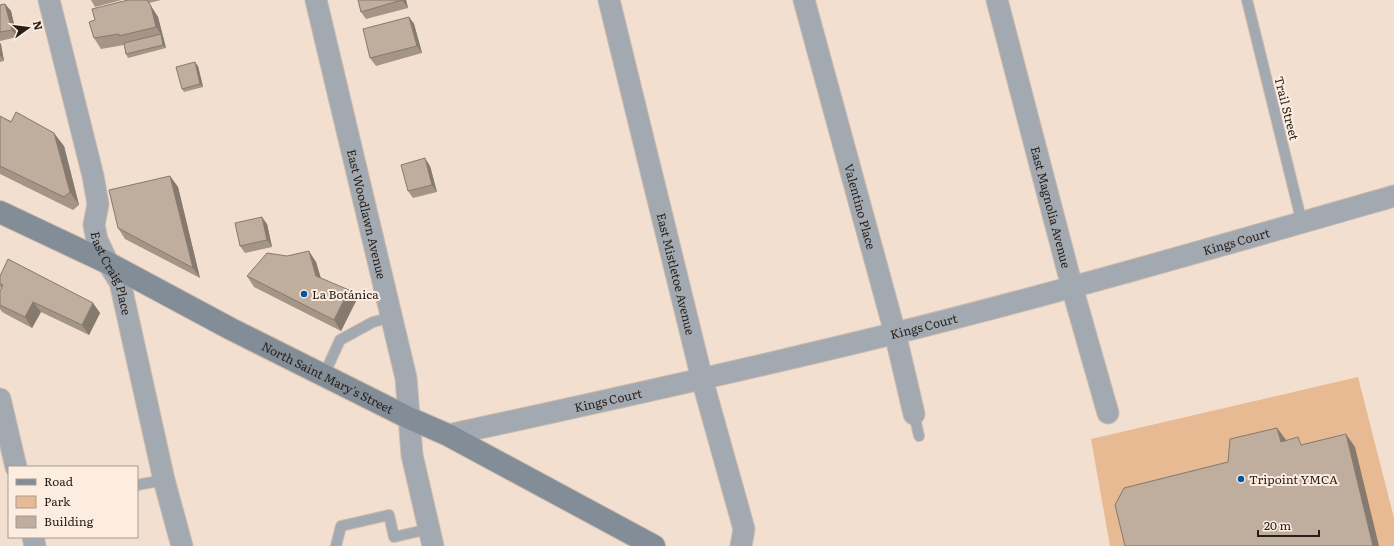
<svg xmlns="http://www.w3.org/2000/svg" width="1394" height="546" viewBox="0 0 1394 546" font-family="Literata,serif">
	<rect width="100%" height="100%" fill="#f2dfcf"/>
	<!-- green -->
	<polygon fill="#e7ba94" points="1358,377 1394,518 1394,546 1110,546 1091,439"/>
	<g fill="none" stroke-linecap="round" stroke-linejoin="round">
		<!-- lane casing -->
		<g stroke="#cdbcae" stroke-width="12">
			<g id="lane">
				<polyline points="1247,0 1302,223"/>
				<polyline points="324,375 340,340 373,322 392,317"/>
				<polyline points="914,414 919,436"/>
				<polyline points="137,485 164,480"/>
				<polyline points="336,546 341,526 389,515 394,537 429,529"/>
			</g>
		</g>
		<!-- street casing -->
		<g stroke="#cdbcae" stroke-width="23">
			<g id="street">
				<path id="s1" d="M49,0l44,176 5,28 -4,21 3,15 11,23 12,19 44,198 18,66"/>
				<path id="s2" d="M316,0l90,378 6,77 21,91"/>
				<path id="s3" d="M609,0l93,379 42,150 -3,17"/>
				<path id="s4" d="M804,0l91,333 19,81"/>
				<path id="s5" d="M997,0l75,287 36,126"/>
				<polyline points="0,399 16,467"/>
				<path id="s6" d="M448,435c148,-32 297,-65 444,-101 169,-42 335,-90 502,-138"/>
				<polyline points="33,537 35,546"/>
			</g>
		</g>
		<!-- secondary casing -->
		<g stroke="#cdbcae" stroke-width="24">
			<g id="secondary">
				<path id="s7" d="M0,212l108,51 123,66 178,89 39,17 206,111"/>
			</g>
		</g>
		<!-- lane -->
		<use href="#lane" stroke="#a3a9b1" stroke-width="10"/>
		<!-- street -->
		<use href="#street" stroke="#a3a9b1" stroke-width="21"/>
		<!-- secondary -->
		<use href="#secondary" stroke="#838d98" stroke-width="22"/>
	</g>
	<!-- wall -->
	<g fill="#a49587">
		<polygon points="91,0 122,0 95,7"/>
		<polygon points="128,0 161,0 149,3 158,17 166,48 128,58 126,54 124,45 101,49 94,38 95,20"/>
		<polygon points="358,0 406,0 408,8 366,19 361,12"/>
		<polygon points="5,4 11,11 17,37 0,41 0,5"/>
		<polygon points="409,17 414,24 422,53 376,66 370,58"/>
		<polygon points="0,43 4,61 0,62"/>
		<polygon points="198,66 203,87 184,92 182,89"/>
		<polygon points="0,116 64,146 79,205 73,210 0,174"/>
		<polygon points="430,166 437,192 413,198 408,191"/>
		<polygon points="170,176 178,187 200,278 125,239 118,228"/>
		<polygon points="267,224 272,247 245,253 240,246"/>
		<polygon points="316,262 321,278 356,301 341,331 254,287 247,276"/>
		<polygon points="0,276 93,303 100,313 89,335 41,312 32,328 2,312 0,309 0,291 1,288 0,287"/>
	</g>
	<!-- shaded-wall -->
	<g fill="#86796e">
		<polygon points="147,0 158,17 166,48 163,45 161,34 156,27"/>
		<polygon points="402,0 406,0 408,8"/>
		<polygon points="5,4 11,11 17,37 12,30"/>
		<polygon points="409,17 414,24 422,53 417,46"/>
		<polygon points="0,43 1,44 4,61 0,55"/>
		<polygon points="195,62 198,66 203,87 200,84"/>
		<polygon points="54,133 64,146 79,205 70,192"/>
		<polygon points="425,158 430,166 437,192 432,185"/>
		<polygon points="170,176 178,187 200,278 193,268"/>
		<polygon points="262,217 267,224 272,247 267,240"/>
		<polygon points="309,251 316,262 323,286 316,276"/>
		<polygon points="349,290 356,301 341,331 334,320"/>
		<polygon points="33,302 41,312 32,328 25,317"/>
		<polygon points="93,303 100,313 89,335 82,325"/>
		<polygon points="1277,428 1287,441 1281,442"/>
		<polygon points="1346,434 1355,447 1379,546 1373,546"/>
	</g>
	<!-- building -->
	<g fill="#bfad9d" stroke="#86796e">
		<polygon points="128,0 147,0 151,6 156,27 119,36 119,34 94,38 89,22 95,20 92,9"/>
		<polygon points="358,0 402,0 361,12"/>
		<polygon points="5,4 12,30 0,32 0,5"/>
		<polygon points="409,17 417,46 370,58 363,29"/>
		<polygon points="161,34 163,45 126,54 124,43"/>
		<polygon points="195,62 200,84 182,89 176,67"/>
		<polygon points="16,112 54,133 70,192 64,197 0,166 0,116 11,122"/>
		<polygon points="425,158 432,185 408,191 401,165"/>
		<polygon points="170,176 193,268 118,228 109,190"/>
		<polygon points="262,217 267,240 240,246 235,223"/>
		<polygon points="309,251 316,276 349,290 334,320 247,276 267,253 287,256"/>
		<polygon points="8,259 93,303 82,325 33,302 25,317 0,305 0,291 3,285 0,284 0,276"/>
		<polygon points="1277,428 1281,442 1298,437 1301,445 1346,434 1373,546 1125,546 1115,505 1124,488 1228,462 1230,439"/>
	</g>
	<!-- markers -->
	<g fill="#0456a4" stroke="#fcede0" stroke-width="1.5">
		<circle cx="304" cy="294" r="4"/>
		<circle cx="1241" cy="479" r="4"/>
	</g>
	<g text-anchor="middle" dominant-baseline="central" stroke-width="4" stroke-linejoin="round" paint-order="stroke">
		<!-- street labels -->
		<g font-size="12" fill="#261f19" stroke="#fcede0">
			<text transform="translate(1287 108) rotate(76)">Trail Street</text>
			<text stroke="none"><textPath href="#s4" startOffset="214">Valentino Place</textPath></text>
			<text stroke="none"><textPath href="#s5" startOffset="214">East Magnolia Avenue</textPath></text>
			<text stroke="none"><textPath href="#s2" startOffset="220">East Woodlawn Avenue</textPath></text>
			<text stroke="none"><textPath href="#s6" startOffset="812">Kings Court</textPath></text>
			<text stroke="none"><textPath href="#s1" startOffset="283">East Craig Place</textPath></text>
			<text stroke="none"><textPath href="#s3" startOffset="282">East Mistletoe Avenue</textPath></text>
			<text stroke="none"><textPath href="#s6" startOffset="488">Kings Court</textPath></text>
			<text stroke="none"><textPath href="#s7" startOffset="367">North Saint Mary's Street</textPath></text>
			<text stroke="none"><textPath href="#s6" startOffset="164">Kings Court</textPath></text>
		</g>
		<!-- poi labels -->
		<g font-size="12" fill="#261f19" stroke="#fcede0" text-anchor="start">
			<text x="312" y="294">La Botánica</text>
			<text x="1249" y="479">Tripoint YMCA</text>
		</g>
	</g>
	<!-- legend -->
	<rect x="8" y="466" width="130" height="72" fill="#fcede0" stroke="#a69b90"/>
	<rect x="16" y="479" width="20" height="6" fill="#838d98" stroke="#a69b90"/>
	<text x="44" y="486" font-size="12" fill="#261f19">Road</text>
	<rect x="16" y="496" width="20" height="12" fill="#e7ba94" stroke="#a69b90"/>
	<text x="44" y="506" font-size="12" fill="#261f19">Park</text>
	<rect x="16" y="516" width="20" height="12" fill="#bfad9d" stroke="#a69b90"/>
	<text x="44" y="526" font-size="12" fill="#261f19">Building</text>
	<!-- north arrow -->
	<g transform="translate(28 28) rotate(76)" stroke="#fcede0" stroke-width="3" paint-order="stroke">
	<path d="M0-3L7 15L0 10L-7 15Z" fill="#261f19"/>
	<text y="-6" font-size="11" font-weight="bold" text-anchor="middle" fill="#261f19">N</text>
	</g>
	<!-- scale -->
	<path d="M1258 530v6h61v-6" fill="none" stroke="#261f19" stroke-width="2"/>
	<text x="1264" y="530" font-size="12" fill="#261f19" stroke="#fcede0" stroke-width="3" paint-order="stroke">20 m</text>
</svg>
